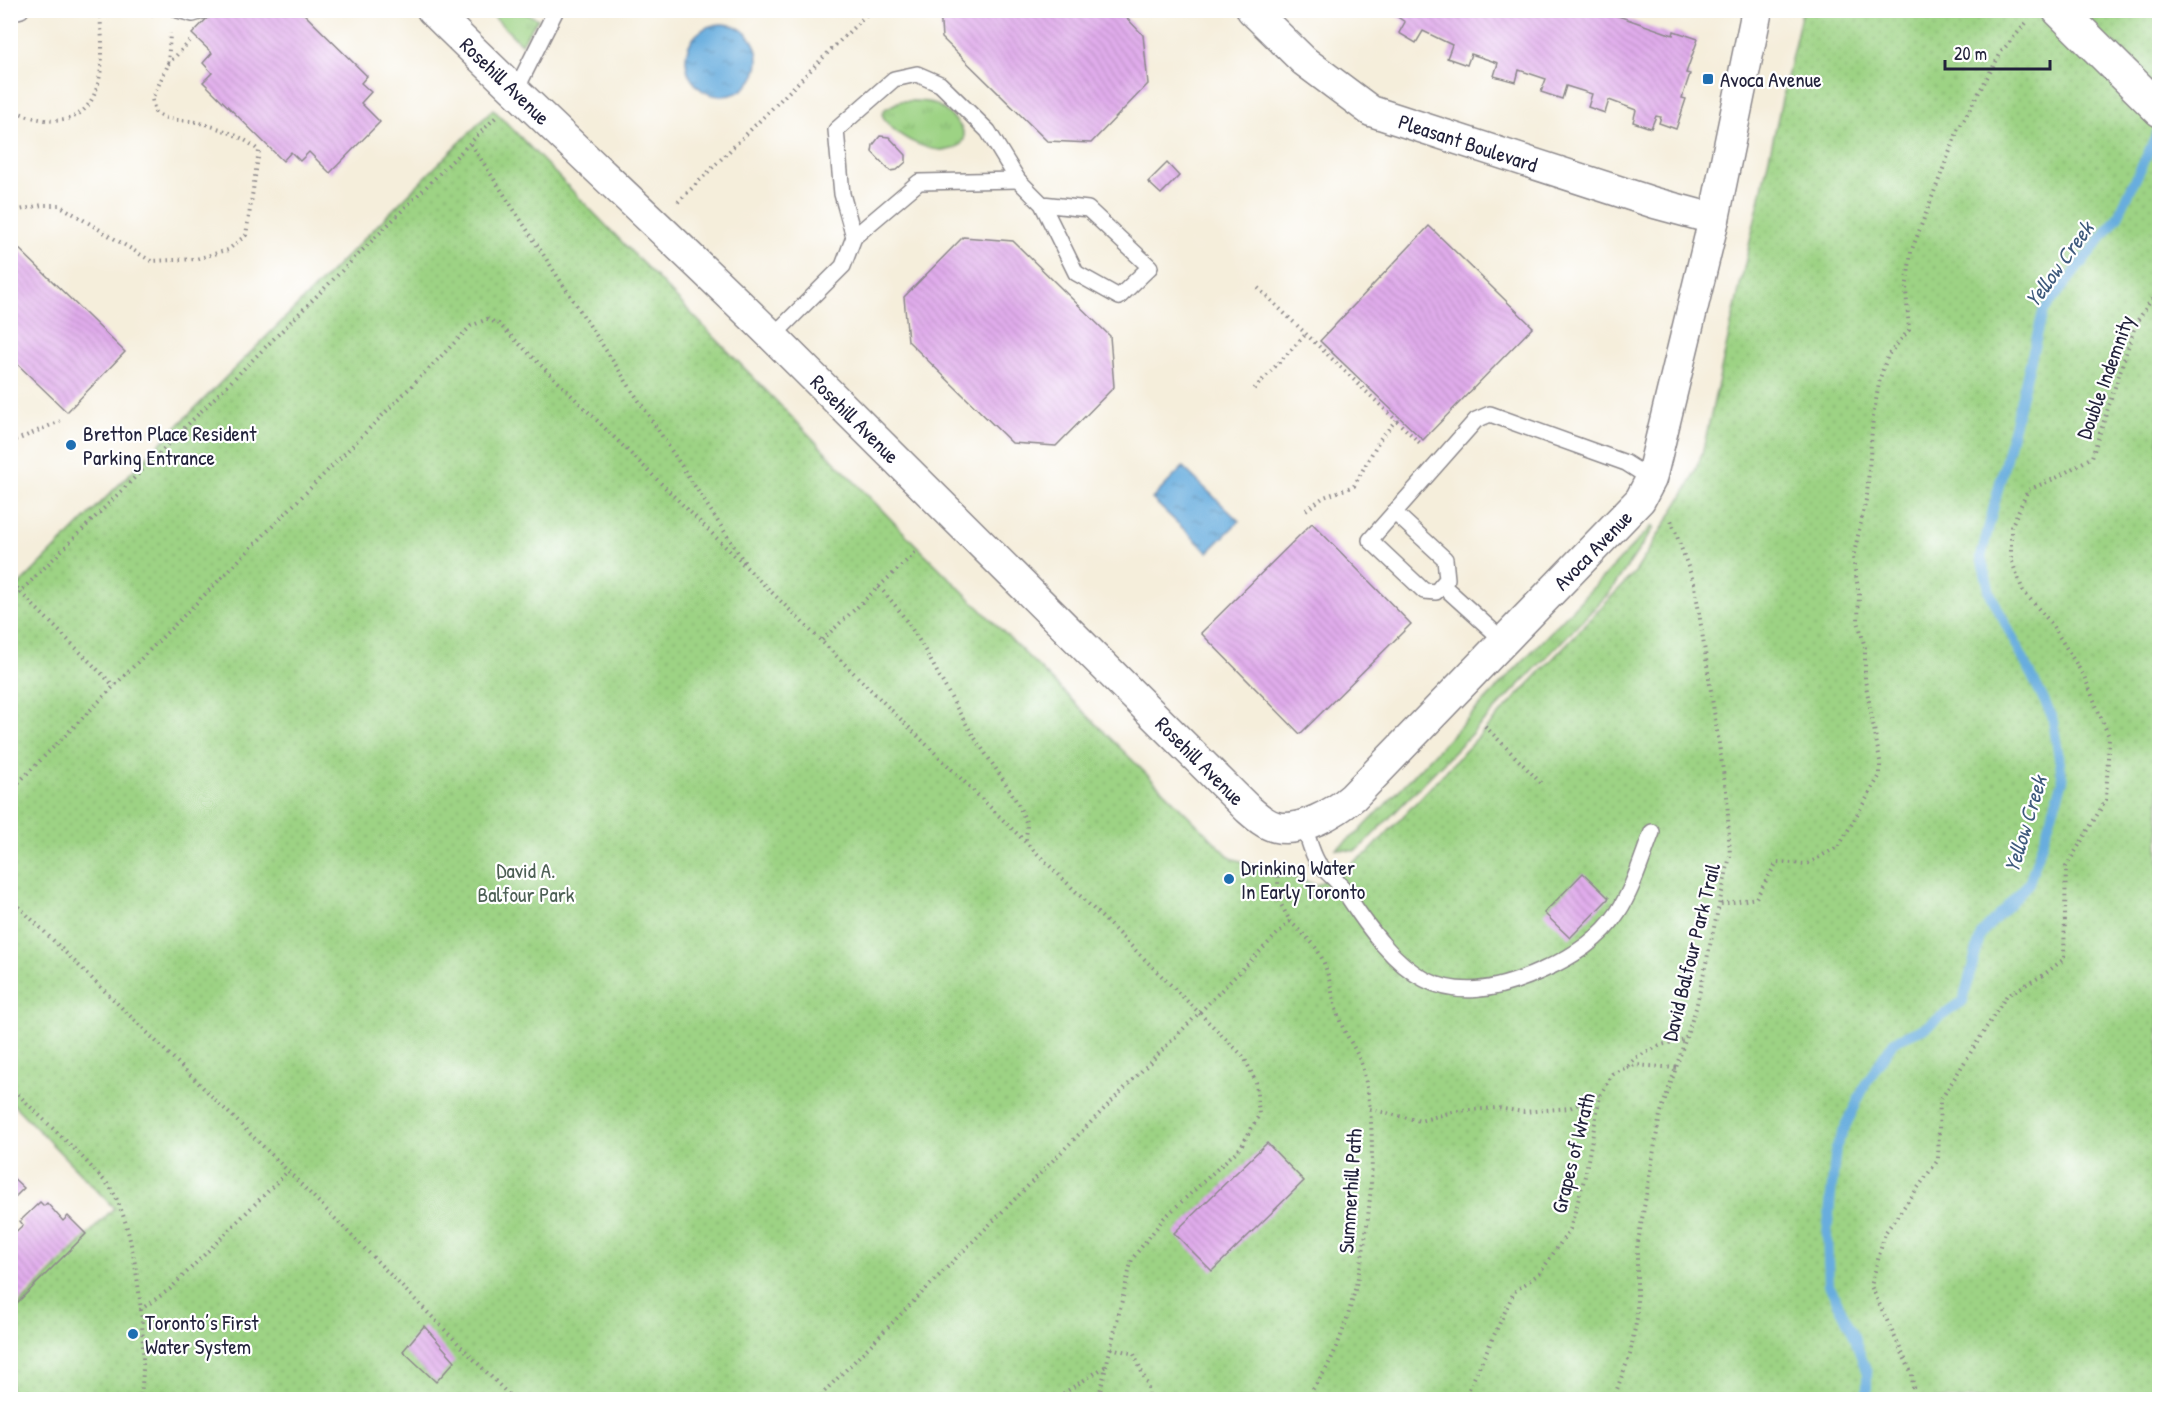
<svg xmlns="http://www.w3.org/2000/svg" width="2170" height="1410" viewBox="0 0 2170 1410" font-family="'Patrick Hand',sans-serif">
	<defs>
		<pattern id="grass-tufts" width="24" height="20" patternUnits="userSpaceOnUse" patternTransform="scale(1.5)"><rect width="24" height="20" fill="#9dd384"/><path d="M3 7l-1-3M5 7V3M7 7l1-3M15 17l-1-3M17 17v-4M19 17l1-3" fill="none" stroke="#87b573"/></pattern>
		<pattern id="park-dots" width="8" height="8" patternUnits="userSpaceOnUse" patternTransform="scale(1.5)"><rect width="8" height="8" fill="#9dd384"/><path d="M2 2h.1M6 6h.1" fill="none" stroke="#87b573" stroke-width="1.8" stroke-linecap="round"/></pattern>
		<pattern id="water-ripples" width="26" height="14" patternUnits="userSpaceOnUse" patternTransform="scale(1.5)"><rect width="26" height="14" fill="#68adde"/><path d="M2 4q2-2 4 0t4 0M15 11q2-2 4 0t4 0" fill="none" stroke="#558cb5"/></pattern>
		<pattern id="building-back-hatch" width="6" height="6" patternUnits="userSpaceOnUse" patternTransform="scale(1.5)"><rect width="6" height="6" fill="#e0aceb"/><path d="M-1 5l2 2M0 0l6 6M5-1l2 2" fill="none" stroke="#c094ca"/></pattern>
	</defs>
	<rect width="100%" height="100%" fill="#fff"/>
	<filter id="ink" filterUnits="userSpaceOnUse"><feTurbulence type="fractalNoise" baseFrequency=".0167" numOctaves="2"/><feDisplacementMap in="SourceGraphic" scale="12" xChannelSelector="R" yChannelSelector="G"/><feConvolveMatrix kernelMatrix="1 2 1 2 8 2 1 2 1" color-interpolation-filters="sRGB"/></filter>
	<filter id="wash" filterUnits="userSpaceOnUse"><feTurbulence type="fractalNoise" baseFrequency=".008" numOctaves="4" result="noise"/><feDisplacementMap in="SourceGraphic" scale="24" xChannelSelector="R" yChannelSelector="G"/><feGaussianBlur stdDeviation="1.35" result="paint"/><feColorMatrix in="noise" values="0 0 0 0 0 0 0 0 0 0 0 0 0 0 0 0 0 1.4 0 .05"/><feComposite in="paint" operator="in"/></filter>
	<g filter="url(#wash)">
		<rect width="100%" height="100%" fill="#f5eedb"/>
		<!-- grass -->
		<g fill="url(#grass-tufts)" stroke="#607a60" stroke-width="1.5">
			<polygon points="488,11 521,11 538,19 521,44"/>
			<path d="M900,101c11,0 22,-1 33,2 10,4 41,29 28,41 -17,18 -71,-7 -79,-30l3,-5z"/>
			<polygon points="1652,526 1654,528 1609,593 1360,848 1354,851 1336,849 1359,832"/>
		</g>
		<!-- park -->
		<polygon fill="url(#park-dots)" stroke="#607a60" stroke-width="1.5" points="1802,11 2159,11 2159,1399 11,1400 11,1313 114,1208 11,1102 11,593 493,109 915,544 1231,858 1317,885 1368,853 1636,571 1689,485 1702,454"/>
		<!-- water -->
		<g fill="url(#water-ripples)" stroke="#45688c" stroke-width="1.5">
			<circle cx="722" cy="60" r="36"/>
			<polygon points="1183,467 1239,521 1208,552 1152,499"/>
		</g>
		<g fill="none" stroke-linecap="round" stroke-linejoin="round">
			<!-- stream -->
			<polyline stroke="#68adde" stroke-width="10" points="1867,1400 1867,1373 1852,1331 1829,1285 1827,1234 1836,1147 1866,1083 1894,1041 1926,1027 1963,1001 1981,934 2029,883 2063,781 2052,716 1990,593 1981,557 2043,312 2117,218 2160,128"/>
		</g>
		<g id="blocks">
			<!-- building -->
			<g fill="url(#building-back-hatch)">
				<polygon points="215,10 300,10 367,76 361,83 371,92 361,103 380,122 330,173 309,152 300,161 291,152 283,161 203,82 212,73 203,63 212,53 192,34"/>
				<polygon points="940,10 1119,10 1143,35 1148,84 1091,143 1047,141 942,38"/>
				<polygon points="1387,10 1601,10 1673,35 1674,31 1698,39 1686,73 1690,74 1682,98 1686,99 1676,129 1659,123 1661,117 1656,116 1651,128 1633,122 1636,110 1609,100 1605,113 1588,107 1592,94 1566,86 1562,99 1541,92 1546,79 1519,70 1516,82 1494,76 1498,63 1471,54 1467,65 1447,58 1452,45 1423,31 1416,43 1399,33 1405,22"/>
				<polygon points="880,136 889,137 906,155 906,162 897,170 890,171 872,152 873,145"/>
				<polygon points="1167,163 1179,176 1161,194 1148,182"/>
				<polygon points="1429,226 1533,327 1423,440 1320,341"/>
				<polygon points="963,237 1013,241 1110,336 1114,387 1056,446 1012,443 908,341 904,297"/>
				<polygon points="10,240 125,352 67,412 10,357"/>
				<polygon points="1312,523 1411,624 1300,734 1201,633"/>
				<polygon points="1583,873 1609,898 1570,938 1544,913"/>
				<polygon points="1267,1143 1304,1181 1212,1271 1174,1233"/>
				<polygon points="10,1175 24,1188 10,1202"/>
				<polygon points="40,1202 44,1206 47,1203 63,1221 68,1216 86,1234 10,1310 10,1237 23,1225 20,1221"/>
				<polygon points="424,1326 455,1361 436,1382 403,1351"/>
			</g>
		</g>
	</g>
	<g filter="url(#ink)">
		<use href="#blocks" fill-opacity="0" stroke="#8c888b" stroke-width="1.5"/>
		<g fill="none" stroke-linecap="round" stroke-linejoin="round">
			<!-- lane casing -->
			<g stroke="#8c888b" stroke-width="18">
				<g id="lane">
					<polyline points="178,10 193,14 206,10"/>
					<polyline points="10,13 21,10"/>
					<polyline points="515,92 556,10"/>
					<polyline points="854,237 919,182 1018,180"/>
					<polyline points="773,336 843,266 854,237 842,194 836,130 894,79 917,74 940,84 988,131 1018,180 1042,204 1088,209 1150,267 1119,297 1076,273 1042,204"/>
					<polyline points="1394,512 1445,559 1447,579 1436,592 1424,591 1370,540 1476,420 1490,414 1626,463 1651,479"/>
					<polyline points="1442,585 1505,642"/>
					<path d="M1303,824c5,12 8,28 15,39 7,9 19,16 25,26 55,85 96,129 200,81 29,-13 57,-30 75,-58 15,-23 24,-54 34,-80"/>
				</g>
			</g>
			<!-- street casing -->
			<g stroke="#8c888b" stroke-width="33">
				<g id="street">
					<path d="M432,10c112,111 228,216 340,326 160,157 317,316 476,473 8,7 18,16 28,18 24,6 60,-15 77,-30l287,-297 11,-21 63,-260 43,-209"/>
					<polyline points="1252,10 1304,61 1371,111 1655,203 1714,219"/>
				</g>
			</g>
			<!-- secondary casing -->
			<g stroke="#8c888b" stroke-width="36">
				<polyline id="secondary" points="2059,10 2160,110"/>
			</g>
			<!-- path -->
			<g stroke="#8c888b" stroke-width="4" stroke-dasharray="1.5 4.5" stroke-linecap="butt">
				<polyline points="142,10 153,16"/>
				<polyline points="168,64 192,39"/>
				<path d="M10,109c88,40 99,-30 89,-99"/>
				<polyline points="471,144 745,563"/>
				<polyline points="678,202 871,10"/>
				<path d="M10,212l32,-7h17l92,56 45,-2 32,-9 18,-15 13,-84c-15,-15 -42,-24 -63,-29 -15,-3 -28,0 -41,-10l-3,-13 16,-34 2,-32"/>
				<polyline points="1258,288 1422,445"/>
				<polyline points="1254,389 1306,334"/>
				<polyline points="10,443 60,421"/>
				<polyline points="1306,510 1324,497 1354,486 1380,439 1396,420"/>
				<polyline points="10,578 20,592 114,686"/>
				<path d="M879,587c39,40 60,93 89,140 18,30 46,63 58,95 2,5 0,12 0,18"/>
				<polyline points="10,602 496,117"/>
				<polyline points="822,640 918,550"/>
				<polyline points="1485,726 1543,785"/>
				<polyline points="10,791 471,326 487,319 499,324 1244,1057 1256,1082 1259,1115 1241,1147 1164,1218 1132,1259 1098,1400"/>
				<polyline points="10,898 288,1171 514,1400"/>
				<polyline points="1721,904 1756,898 1777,862 1807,864 1839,846 1880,775 1880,761 1865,680 1865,648 1858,621 1859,594 1853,558 1867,495 1873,417 1880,378 1888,355 1909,330 1906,290 1911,252 1958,130 2002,51 2027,22"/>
				<path d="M1290,921c9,10 21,19 28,30 13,21 13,47 22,70 6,15 17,29 22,45 23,80 4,230 -36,303 -6,10 -14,20 -20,31"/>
				<polyline points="1627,1068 1635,1065 1677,1068"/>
				<path d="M10,1085c26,30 58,55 84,85 6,7 16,15 20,24 24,43 35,158 26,206"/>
				<polyline points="1370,1109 1420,1121 1456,1111 1497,1108 1524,1112 1569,1108 1600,1096"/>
				<polyline points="140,1310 170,1289 288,1171"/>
				<polyline points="1111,1348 1134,1354 1148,1386 1149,1400"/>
				<polyline points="816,1400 1290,921 1279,901 1277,861"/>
				<polyline points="1053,1400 1106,1366"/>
				<polyline points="1464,1400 1514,1292 1540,1273 1570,1229 1585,1176 1600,1096 1612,1074 1625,1068 1637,1057 1661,1045 1686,1039"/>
				<polyline points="1613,1400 1630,1354 1637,1318 1637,1248 1660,1115 1696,1008 1730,856 1727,797 1695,586 1670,517"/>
				<polyline points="1914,1400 1912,1374 1871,1286 1885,1233 1938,1160 1940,1101 2007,995 2042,976 2064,959 2066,867 2106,800 2109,737 2084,676 2050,622 2023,591 2011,559 2011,527 2028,490 2056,478 2092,457 2136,323 2160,287"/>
			</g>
			<!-- lane -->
			<use href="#lane" stroke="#fff" stroke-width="15"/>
			<!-- street -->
			<use href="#street" stroke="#fff" stroke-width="30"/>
			<!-- secondary -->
			<use href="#secondary" stroke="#fff" stroke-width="33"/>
		</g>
	</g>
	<!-- markers -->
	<g fill="#1f6fb2" stroke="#fff" stroke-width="2">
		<rect x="1702" y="73" width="12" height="12" rx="3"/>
		<circle cx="71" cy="445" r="6"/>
		<circle cx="1229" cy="879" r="6"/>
		<circle cx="133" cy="1334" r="6"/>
	</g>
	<g text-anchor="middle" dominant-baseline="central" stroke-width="4.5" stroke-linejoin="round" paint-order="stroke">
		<!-- poi labels -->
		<g font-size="21" fill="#22223b" stroke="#fff" text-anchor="start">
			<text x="1720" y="79">Avoca Avenue</text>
			<text x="83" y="433">Bretton Place Resident<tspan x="83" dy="24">Parking Entrance</tspan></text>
			<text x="1241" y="867">Drinking Water<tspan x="1241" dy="24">In Early Toronto</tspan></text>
			<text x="145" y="1322">Toronto’s First<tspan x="145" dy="24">Water System</tspan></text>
		</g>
		<!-- street labels -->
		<g font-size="21" fill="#22223b" stroke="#fff">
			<text transform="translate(505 81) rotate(44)">Rosehill Avenue</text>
			<text transform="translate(1468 143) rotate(18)">Pleasant Boulevard</text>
			<text transform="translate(2105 377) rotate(-70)">Double Indemnity</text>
			<text transform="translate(855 419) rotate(45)">Rosehill Avenue</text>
			<text transform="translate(1593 550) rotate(-46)">Avoca Avenue</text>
			<text transform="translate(1200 761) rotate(45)">Rosehill Avenue</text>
			<text transform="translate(1691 952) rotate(-76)">David Balfour Park Trail</text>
			<text transform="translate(1573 1153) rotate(-76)">Grapes of Wrath</text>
			<text transform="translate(1350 1191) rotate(-86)">Summerhill Path</text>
		</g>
		<!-- park labels -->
		<g font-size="21" fill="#4d6055" stroke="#fff">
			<text x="526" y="870">David A.<tspan x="526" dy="24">Balfour Park</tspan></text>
		</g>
		<!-- water labels -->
		<g font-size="22" font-style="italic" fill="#3e5a7c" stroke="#fff">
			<text transform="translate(2059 264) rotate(-54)">Yellow Creek</text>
			<text transform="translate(2025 824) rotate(-73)">Yellow Creek</text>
		</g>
	</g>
	<!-- margin -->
	<rect width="2170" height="1410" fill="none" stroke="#fff" stroke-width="36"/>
	<!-- scale -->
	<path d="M1945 60v9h105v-9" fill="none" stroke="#22223b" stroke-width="3"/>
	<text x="1954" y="60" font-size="18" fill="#22223b" stroke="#ffffff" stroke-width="4.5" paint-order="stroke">20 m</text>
</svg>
